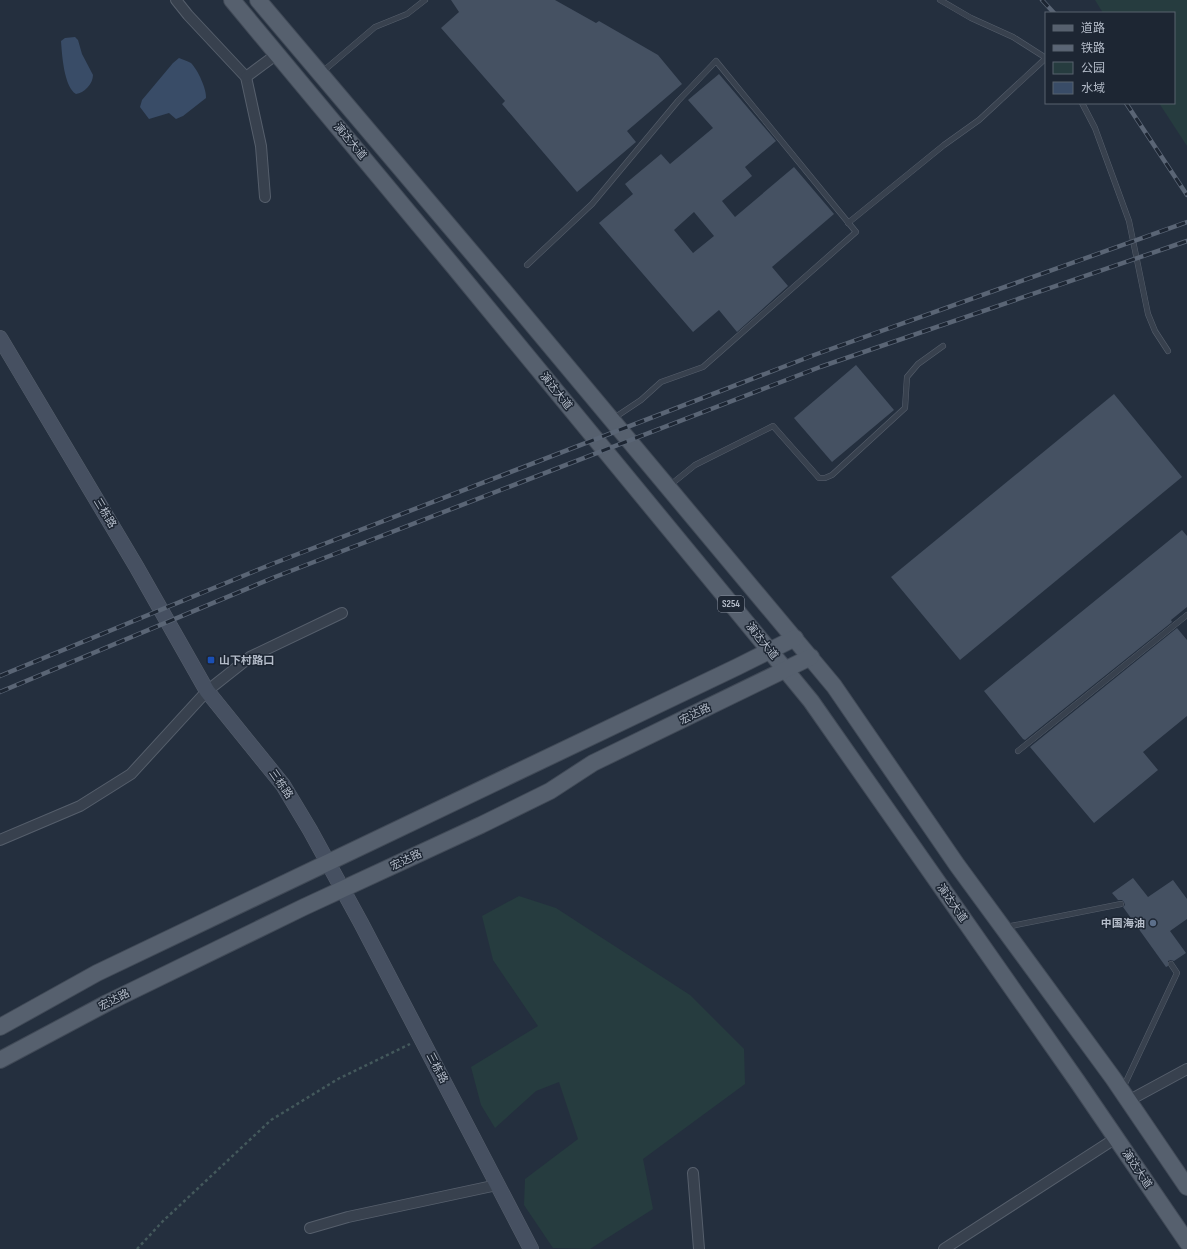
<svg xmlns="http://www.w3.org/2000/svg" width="1187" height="1249" viewBox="0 0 1187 1249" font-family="'Sofia Sans Condensed','Noto Sans SC',sans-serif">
	<rect width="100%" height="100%" fill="#242f3e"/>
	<!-- green -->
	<g fill="#263c3f">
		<polygon points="1095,0 1187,0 1187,146 1159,103 1174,103 1174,13 1103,13"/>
		<polygon points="519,896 556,908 690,995 744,1049 745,1084 643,1159 653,1209 590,1249 553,1248 524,1205 525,1179 578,1139 559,1082 536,1091 495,1128 481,1105 471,1067 538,1026 493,960 482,916"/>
	</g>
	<!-- water -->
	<g fill="#394c67">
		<path d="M75,37l3,3 4,14 11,21c0,9 -9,18 -17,19 -12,-7 -14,-39 -15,-53l4,-3z"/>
		<path d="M179,58c4,2 9,3 12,5 7,7 16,27 15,35l-23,18 -7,3 -7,-6 -20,6 -9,-12 2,-7 31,-37z"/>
	</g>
	<!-- building -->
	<g fill="#455162" fill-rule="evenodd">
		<polygon points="451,0 555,0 596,23 599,21 658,55 682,84 627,131 636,142 577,192 502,104 505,101 441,28 459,12"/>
		<path d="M719,74l57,67 -31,26 7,9 -30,25 13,16 59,-50 40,47 -62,53 16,19 -51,46 -18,-22 -26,22 -94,-109 34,-29 -8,-10 36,-30 9,10 43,-36 -25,-28zM694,212l20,24 -21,17 -19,-23z"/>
		<polygon points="856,365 894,410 832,462 794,418"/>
		<polygon points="1114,394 1182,477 960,660 891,577"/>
		<polygon points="1182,530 1187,536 1187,607 1171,620 1172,622 1025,740 1023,739 984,691"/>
		<polygon points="1177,628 1187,640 1187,716 1143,752 1158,770 1094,823 1030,747"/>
		<polygon points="1133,878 1148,897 1173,880 1187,899 1187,919 1170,931 1186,953 1174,961 1171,960 1168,961 1168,966 1166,967 1123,907 1125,905 1124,902 1122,900 1118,900 1112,893"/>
	</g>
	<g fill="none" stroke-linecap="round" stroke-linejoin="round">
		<!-- service casing -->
		<g stroke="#565f6c" stroke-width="6">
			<g id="service">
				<polyline points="940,0 971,18 1013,37 1046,58"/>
				<polyline points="321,73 375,27 407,14 425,0"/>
				<polyline points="1082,103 1095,128 1129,221 1148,314 1155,331 1168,351"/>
				<polyline points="848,223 944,145 979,120 1046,58"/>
				<polyline points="527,265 592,204 678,101 716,61 856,232 703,367 661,382 641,400 614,418"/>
				<polyline points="669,486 695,465 773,426 819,478 825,478 832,475 905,408 907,377 918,364 943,346"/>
				<polyline points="1018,751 1187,615"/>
				<polyline points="1006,927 1121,904"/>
				<polyline points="1123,1088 1177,973 1171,964"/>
			</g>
		</g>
		<!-- minor casing -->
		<g stroke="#565f6c" stroke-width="12">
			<g id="minor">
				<polyline points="176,0 188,15 246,77 261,146 265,197"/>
				<polyline points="246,77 277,54"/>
				<polyline points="0,840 80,806 131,774 207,691 250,657 342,613"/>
				<polyline points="1128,1101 1187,1069"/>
				<polyline points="693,1173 699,1249"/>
				<polyline points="310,1228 348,1217 497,1185"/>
				<polyline points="944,1249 1116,1138"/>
			</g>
		</g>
		<!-- secondary casing -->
		<g stroke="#565f6c" stroke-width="16">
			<polyline id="secondary" points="0,338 136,566 207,691 283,785 310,830 361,923 531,1249"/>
		</g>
		<!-- primary casing -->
		<g stroke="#414a57" stroke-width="18">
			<g id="primary">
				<polyline points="232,0 454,267 811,701 1077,1081 1187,1242"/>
				<polyline points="258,0 500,286 834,686 957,865 1113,1078 1187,1187"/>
				<polyline points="0,1027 97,973 737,667 795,638"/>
				<polyline points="0,1060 107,1003 304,907 481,825 550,791 593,763 811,657"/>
			</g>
		</g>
		<!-- path -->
		<polyline stroke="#44595c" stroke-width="2.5" stroke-dasharray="3 3" stroke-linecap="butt" points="137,1249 163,1221 271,1120 338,1079 410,1044"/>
		<!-- service -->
		<use href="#service" stroke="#38414e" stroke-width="5"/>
		<!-- minor -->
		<use href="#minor" stroke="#38414e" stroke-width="10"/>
		<!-- secondary -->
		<use href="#secondary" stroke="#465061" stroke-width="15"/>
		<!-- primary -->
		<use href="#primary" stroke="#56606e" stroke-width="16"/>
		<!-- rail casing -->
		<g stroke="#5a6575" stroke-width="4.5">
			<g id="rail">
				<polyline points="1042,0 1054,13"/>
				<polyline points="1126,103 1187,195"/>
				<polyline points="0,676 272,564 814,355 1187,222"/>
				<polyline points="0,692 275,577 820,367 1187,241"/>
			</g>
		</g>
		<!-- rail -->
		<use href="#rail" stroke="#1d2633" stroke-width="3" stroke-dasharray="9" stroke-linecap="butt"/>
	</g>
	<!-- markers -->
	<rect fill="#1a4fb4" stroke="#1d2633" stroke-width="1.5" x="207" y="656" width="8" height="8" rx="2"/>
	<circle fill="#5c6f8a" stroke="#1d2633" stroke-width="1.5" cx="1153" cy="923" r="4"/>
	<g text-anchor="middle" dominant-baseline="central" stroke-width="3" stroke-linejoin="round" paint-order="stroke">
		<!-- shield labels -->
		<rect fill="#1d2633" stroke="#878f9c" stroke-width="1" x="718" y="596" width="26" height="16" rx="3"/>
		<g font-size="10" font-weight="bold" fill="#b4bcc9">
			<text x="731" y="604">S254</text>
		</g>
		<!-- street labels -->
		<g font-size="11" fill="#b4bcc9" stroke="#1d2633">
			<text transform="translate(350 141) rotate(50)">演达大道</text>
			<text transform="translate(556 391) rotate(51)">演达大道</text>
			<text transform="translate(105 513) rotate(59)">三栋路</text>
			<text transform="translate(762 641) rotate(51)">演达大道</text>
			<text transform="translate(695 714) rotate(-26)">宏达路</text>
			<text transform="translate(281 784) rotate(55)">三栋路</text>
			<text transform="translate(406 860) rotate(-25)">宏达路</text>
			<text transform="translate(952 903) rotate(55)">演达大道</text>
			<text transform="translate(114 1000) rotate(-27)">宏达路</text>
			<text transform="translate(437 1068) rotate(62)">三栋路</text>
			<text transform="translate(1137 1169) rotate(56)">演达大道</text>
		</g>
		<!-- poi labels -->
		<g font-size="11" font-weight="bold" fill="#b4bcc9" stroke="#1d2633" text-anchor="start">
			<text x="219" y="660">山下村路口</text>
			<text x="1145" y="923" text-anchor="end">中国海油</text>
		</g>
	</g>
	<!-- legend -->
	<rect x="1045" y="12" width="130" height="92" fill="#1d2633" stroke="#59626f"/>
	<rect x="1053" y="25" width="20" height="6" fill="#56606e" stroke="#59626f"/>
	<text x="1081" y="32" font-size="12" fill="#b4bcc9">道路</text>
	<rect x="1053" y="45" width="20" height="6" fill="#5a6575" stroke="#59626f"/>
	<text x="1081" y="52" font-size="12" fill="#b4bcc9">铁路</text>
	<rect x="1053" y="62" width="20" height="12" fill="#263c3f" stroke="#59626f"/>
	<text x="1081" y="72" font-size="12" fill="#b4bcc9">公园</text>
	<rect x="1053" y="82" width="20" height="12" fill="#394c67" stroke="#59626f"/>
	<text x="1081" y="92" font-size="12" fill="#b4bcc9">水域</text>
</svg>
